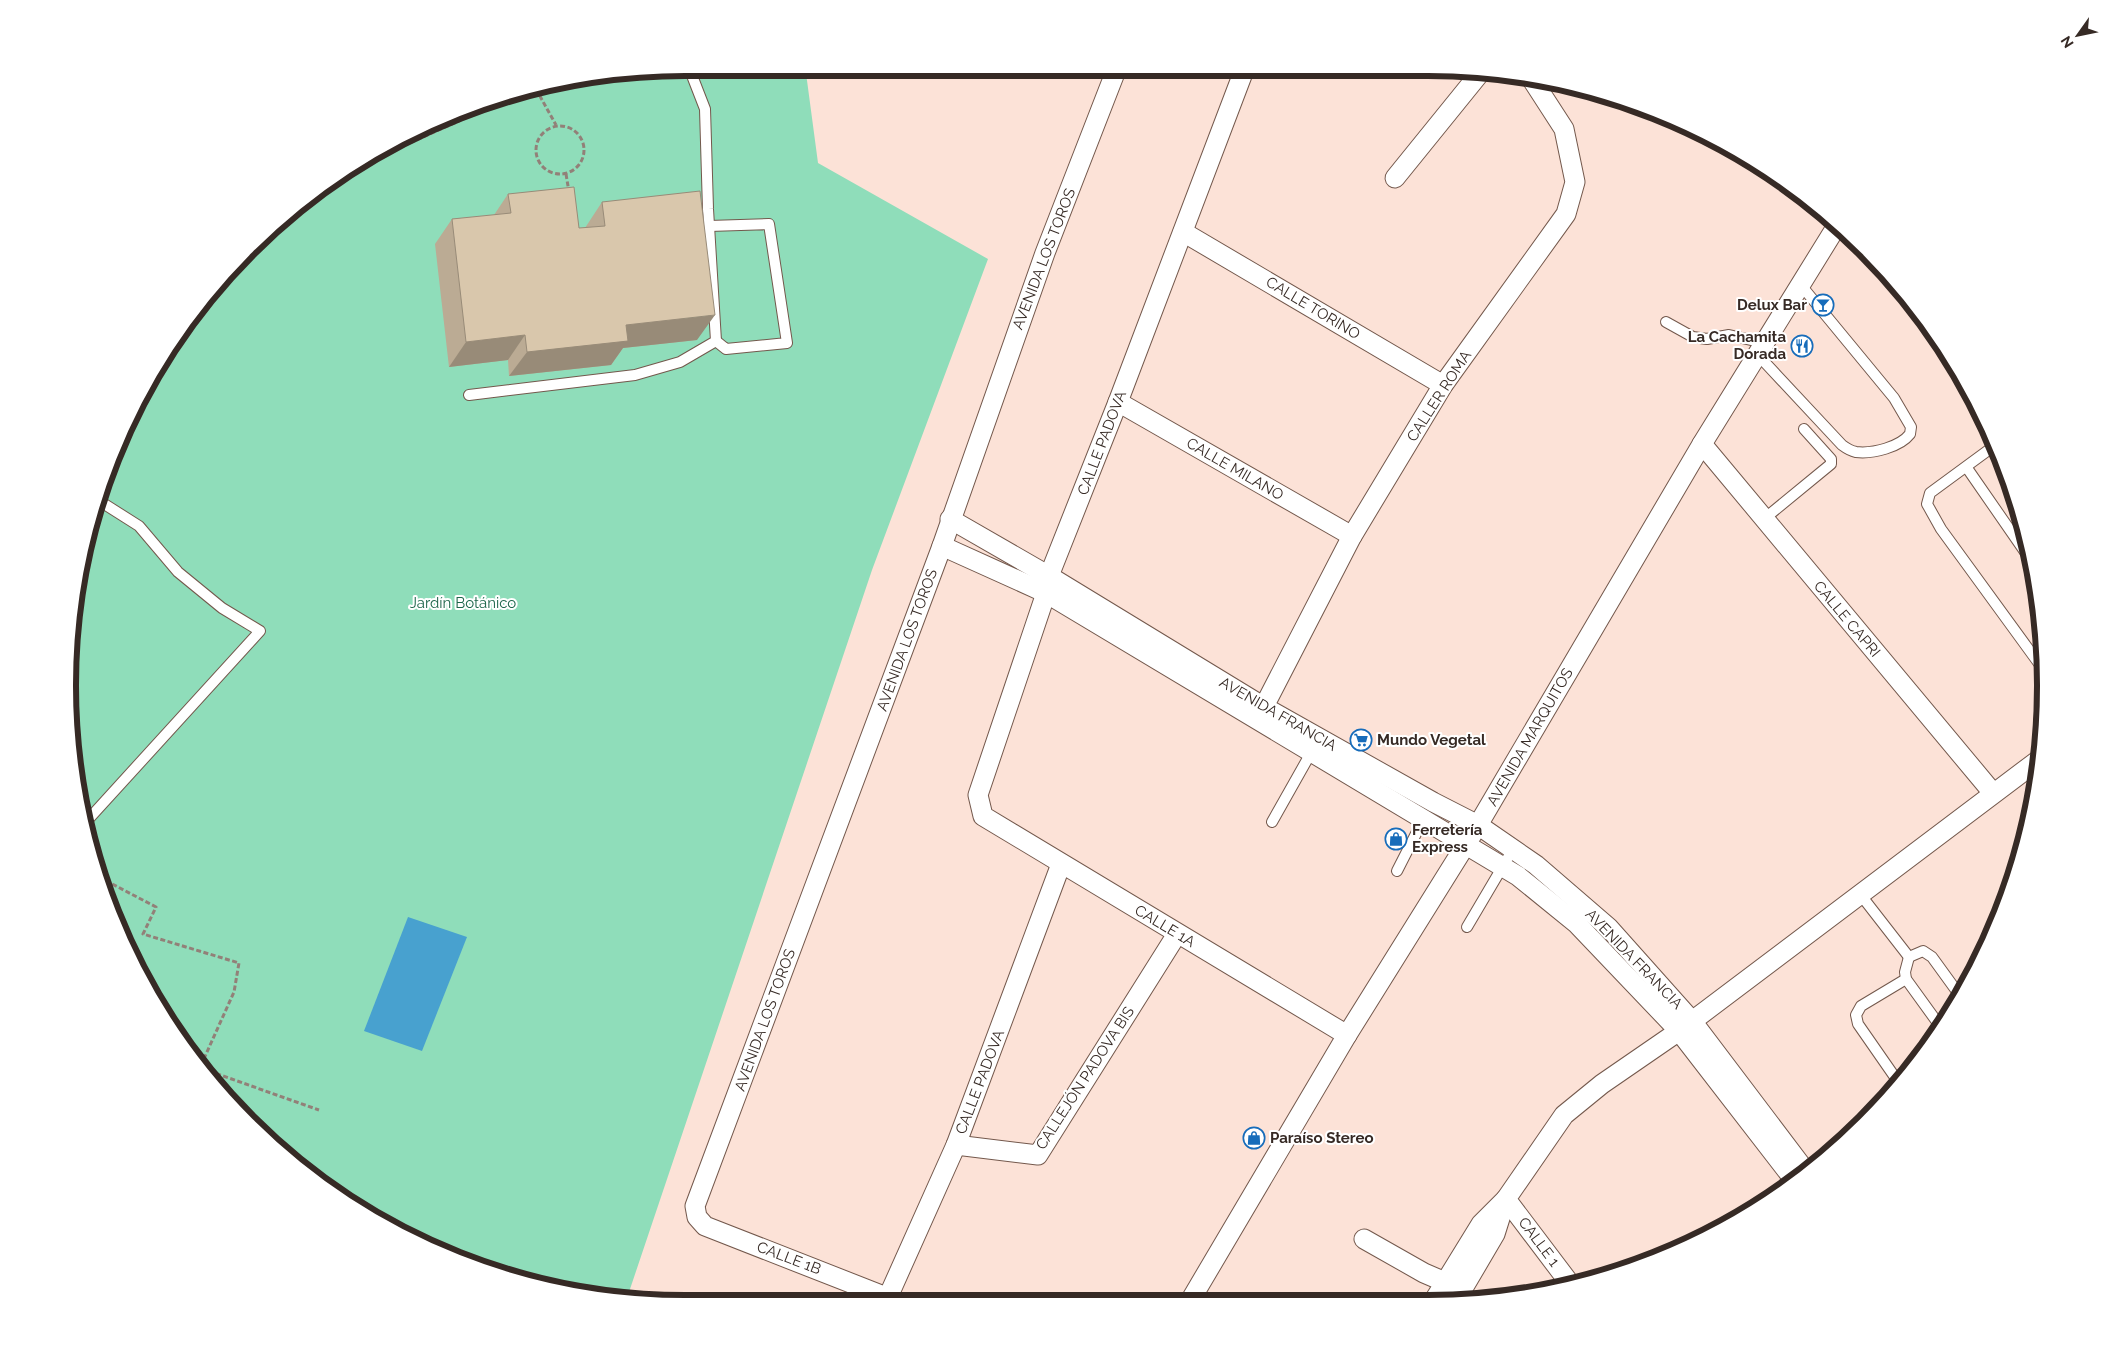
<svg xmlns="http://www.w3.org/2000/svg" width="2113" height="1371" viewBox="0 0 2113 1371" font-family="Raleway,sans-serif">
	<rect width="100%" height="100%" fill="#fce2d7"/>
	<!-- green -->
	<polygon fill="#8fddba" points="605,73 806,73 818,163 988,259 872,570 627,1298 605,1298 449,1256 376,1221 278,1150 172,1029 115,922 88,845 69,726 69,645 100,487 150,377 195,310 249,248 342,172 487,100"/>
	<!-- water -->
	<polygon fill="#48a1cf" points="408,917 467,937 422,1051 364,1031"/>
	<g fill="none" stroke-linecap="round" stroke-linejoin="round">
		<!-- lane casing -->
		<g stroke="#73584c" stroke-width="12">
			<g id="lane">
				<polyline points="709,226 769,224 787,343 726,349 716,341"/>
				<polyline points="1666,322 1693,337 1707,339 1729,335 1764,343"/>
				<path d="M1757,354l85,91c4,3 9,6 14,7 17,2 44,-5 54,-18l1,-7 -17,-29 -94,-114"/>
				<polyline points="469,395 635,375 680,362 716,341 708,209 705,109 691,73"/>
				<polyline points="1994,446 1930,493 1927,504 1941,529 2043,669"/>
				<polyline points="1967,468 2030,559"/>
				<polyline points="1764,519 1831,464 1831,459 1804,429"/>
				<polyline points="1272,822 1312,751"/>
				<polyline points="85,823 260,631 222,608 178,572 139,526 98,500"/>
				<polyline points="1397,871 1424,818"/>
				<polyline points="1860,894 1909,957"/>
				<polyline points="1467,927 1513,849"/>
				<polyline points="1909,957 1905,972 1906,979 1940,1026"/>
				<polyline points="1909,957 1923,951 1932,957 1961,997"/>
				<polyline points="1899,1083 1858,1024 1856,1015 1861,1006 1906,979"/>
			</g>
		</g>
		<!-- street casing -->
		<g stroke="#73584c" stroke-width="21">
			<g id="street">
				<polyline points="1243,73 1118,402 1049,576 1046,593 978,795 983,816 1347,1035"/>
				<polyline points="1395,178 1480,73"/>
				<polyline points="1183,232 1443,385"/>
				<polyline points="1118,402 1352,536"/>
				<polyline points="1702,444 1993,793"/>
				<polyline points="950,519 1049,576 1264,707 1433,802 1478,825 1536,865 1609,928 1692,1021 1807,1173"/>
				<polyline points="942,546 1046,593 1518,876 1576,923 1679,1031 1795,1181"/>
				<polyline points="1258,718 1352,536 1443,385 1566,214 1575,182 1564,129 1531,78"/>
				<polyline points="956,1145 1038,1155 1177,934"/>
				<polyline points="1364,1239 1424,1273 1445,1282"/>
				<polyline points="1571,1285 1506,1199 1564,1115 1602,1084 1679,1031 2041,758"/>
				<polyline points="888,1297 956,1145 1061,864"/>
				<polyline points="894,1300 705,1226 697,1217 695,1206 942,546 1045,253 1115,73"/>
				<polyline points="1190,1301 1347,1035 1478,825 1702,444 1838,224"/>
				<polyline points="1433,1302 1481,1224 1506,1199 1495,1234 1455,1302"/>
			</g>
		</g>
		<!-- path -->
		<g stroke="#928078" stroke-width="3" stroke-dasharray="5 2.5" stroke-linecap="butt">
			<polyline points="536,89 556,125"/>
			<circle cx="560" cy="150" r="24"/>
			<polyline points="341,173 457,122 514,94"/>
			<polyline points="566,174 569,192"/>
			<polyline points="99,877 156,907 143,934 239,963 234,992 202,1063"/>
			<polyline points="209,1071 319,1110"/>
		</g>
		<!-- lane -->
		<use href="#lane" stroke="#fff" stroke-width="10"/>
		<!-- street -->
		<use href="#street" stroke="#fff" stroke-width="19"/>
	</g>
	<!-- wall -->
	<polygon fill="#bbab94" points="508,194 579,228 585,228 602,202 697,340 623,348 611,365 509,376 508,360 449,367 435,244 452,219 494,215"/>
	<!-- shaded-wall -->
	<g fill="#988b78">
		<polygon points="715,315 697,340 623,348 611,365 509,376 527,352 626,325"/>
		<polygon points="525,335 508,360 449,367 466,342"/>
	</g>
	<!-- building -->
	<polygon fill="#d9c7ac" stroke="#988b78" points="574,187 579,228 605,226 602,202 700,191 715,315 626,325 628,341 527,352 525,335 466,342 452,219 511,213 508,194"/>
	<!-- icons -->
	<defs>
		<g id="bar-ring" transform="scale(1.125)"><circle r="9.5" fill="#fff" stroke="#176cba" stroke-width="1.5"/><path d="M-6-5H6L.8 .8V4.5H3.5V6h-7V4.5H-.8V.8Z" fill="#176cba"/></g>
		<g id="restaurant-ring" transform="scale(1.125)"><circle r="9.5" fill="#fff" stroke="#176cba" stroke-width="1.5"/><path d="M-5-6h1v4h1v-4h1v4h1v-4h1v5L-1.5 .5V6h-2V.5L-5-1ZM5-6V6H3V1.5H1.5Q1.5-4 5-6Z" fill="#176cba"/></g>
		<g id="supermarket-ring" transform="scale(1.125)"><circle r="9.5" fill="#fff" stroke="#176cba" stroke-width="1.5"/><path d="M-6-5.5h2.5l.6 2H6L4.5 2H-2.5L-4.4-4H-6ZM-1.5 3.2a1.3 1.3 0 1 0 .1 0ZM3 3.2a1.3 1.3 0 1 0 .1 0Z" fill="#176cba"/></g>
		<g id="shop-ring" transform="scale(1.125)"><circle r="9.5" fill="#fff" stroke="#176cba" stroke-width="1.5"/><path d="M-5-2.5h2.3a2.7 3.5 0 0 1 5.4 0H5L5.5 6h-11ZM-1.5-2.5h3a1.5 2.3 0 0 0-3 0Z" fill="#176cba"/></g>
	</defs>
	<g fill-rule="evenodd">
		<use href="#bar-ring" x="1823" y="305"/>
		<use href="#restaurant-ring" x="1802" y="346"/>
		<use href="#supermarket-ring" x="1361" y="740"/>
		<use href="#shop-ring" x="1396" y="839"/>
		<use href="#shop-ring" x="1254" y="1138"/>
	</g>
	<g text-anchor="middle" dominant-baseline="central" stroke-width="4" stroke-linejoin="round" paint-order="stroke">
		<!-- street labels -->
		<g font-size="15" fill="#362a25" stroke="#fff">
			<text transform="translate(1044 259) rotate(-69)">AVENIDA LOS TOROS</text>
			<text transform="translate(1313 308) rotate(31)">CALLE TORINO</text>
			<text transform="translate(1439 396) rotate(-57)">CALLER ROMA</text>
			<text transform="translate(1102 443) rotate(-69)">CALLE PADOVA</text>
			<text transform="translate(1235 469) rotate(30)">CALLE MILANO</text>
			<text transform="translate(1847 619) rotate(50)">CALLE CAPRI</text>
			<text transform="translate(907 640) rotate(-70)">AVENIDA LOS TOROS</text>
			<text transform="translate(1278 714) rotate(30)">AVENIDA FRANCIA</text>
			<text transform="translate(1530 737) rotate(-60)">AVENIDA MARQUITOS</text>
			<text transform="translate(1165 926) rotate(31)">CALLE 1A</text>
			<text transform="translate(1634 959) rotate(46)">AVENIDA FRANCIA</text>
			<text transform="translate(765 1020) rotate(-70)">AVENIDA LOS TOROS</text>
			<text transform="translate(1085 1078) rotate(-57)">CALLEJÓN PADOVA BIS</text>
			<text transform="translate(980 1082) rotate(-69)">CALLE PADOVA</text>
			<text transform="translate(1539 1242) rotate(53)">CALLE 1</text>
			<text transform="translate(789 1258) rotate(21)">CALLE 1B</text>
		</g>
		<!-- poi labels -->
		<g font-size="15" font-weight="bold" fill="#362a25" stroke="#fff" text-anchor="start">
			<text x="1807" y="305" text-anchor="end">Delux Bar</text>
			<text x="1786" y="337" text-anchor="end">La Cachamita<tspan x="1786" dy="17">Dorada</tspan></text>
			<text x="1377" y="740">Mundo Vegetal</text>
			<text x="1412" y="830">Ferretería<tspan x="1412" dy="17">Express</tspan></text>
			<text x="1270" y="1138">Paraíso Stereo</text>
		</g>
		<!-- park labels -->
		<g font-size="15" fill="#1d654a" stroke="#fff">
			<text x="463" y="603">Jardín Botánico</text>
		</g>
	</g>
	<!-- crop -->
	<path d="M0 0H2113V1371H0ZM685 76H1428A609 609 0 0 1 2037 685V686A609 609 0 0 1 1428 1295H685A609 609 0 0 1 76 686V685A609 609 0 0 1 685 76Z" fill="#fff" fill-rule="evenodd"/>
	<path fill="none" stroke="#362a25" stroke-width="6" d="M685 76H1428A609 609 0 0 1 2037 685V686A609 609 0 0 1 1428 1295H685A609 609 0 0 1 76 686V685A609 609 0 0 1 685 76Z"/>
	<!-- north arrow -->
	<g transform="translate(2078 35) rotate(237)" stroke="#ffffff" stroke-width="4" paint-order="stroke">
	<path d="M0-4L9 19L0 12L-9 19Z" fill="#362a25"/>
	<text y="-8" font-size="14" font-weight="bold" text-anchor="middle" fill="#362a25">N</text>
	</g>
</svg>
